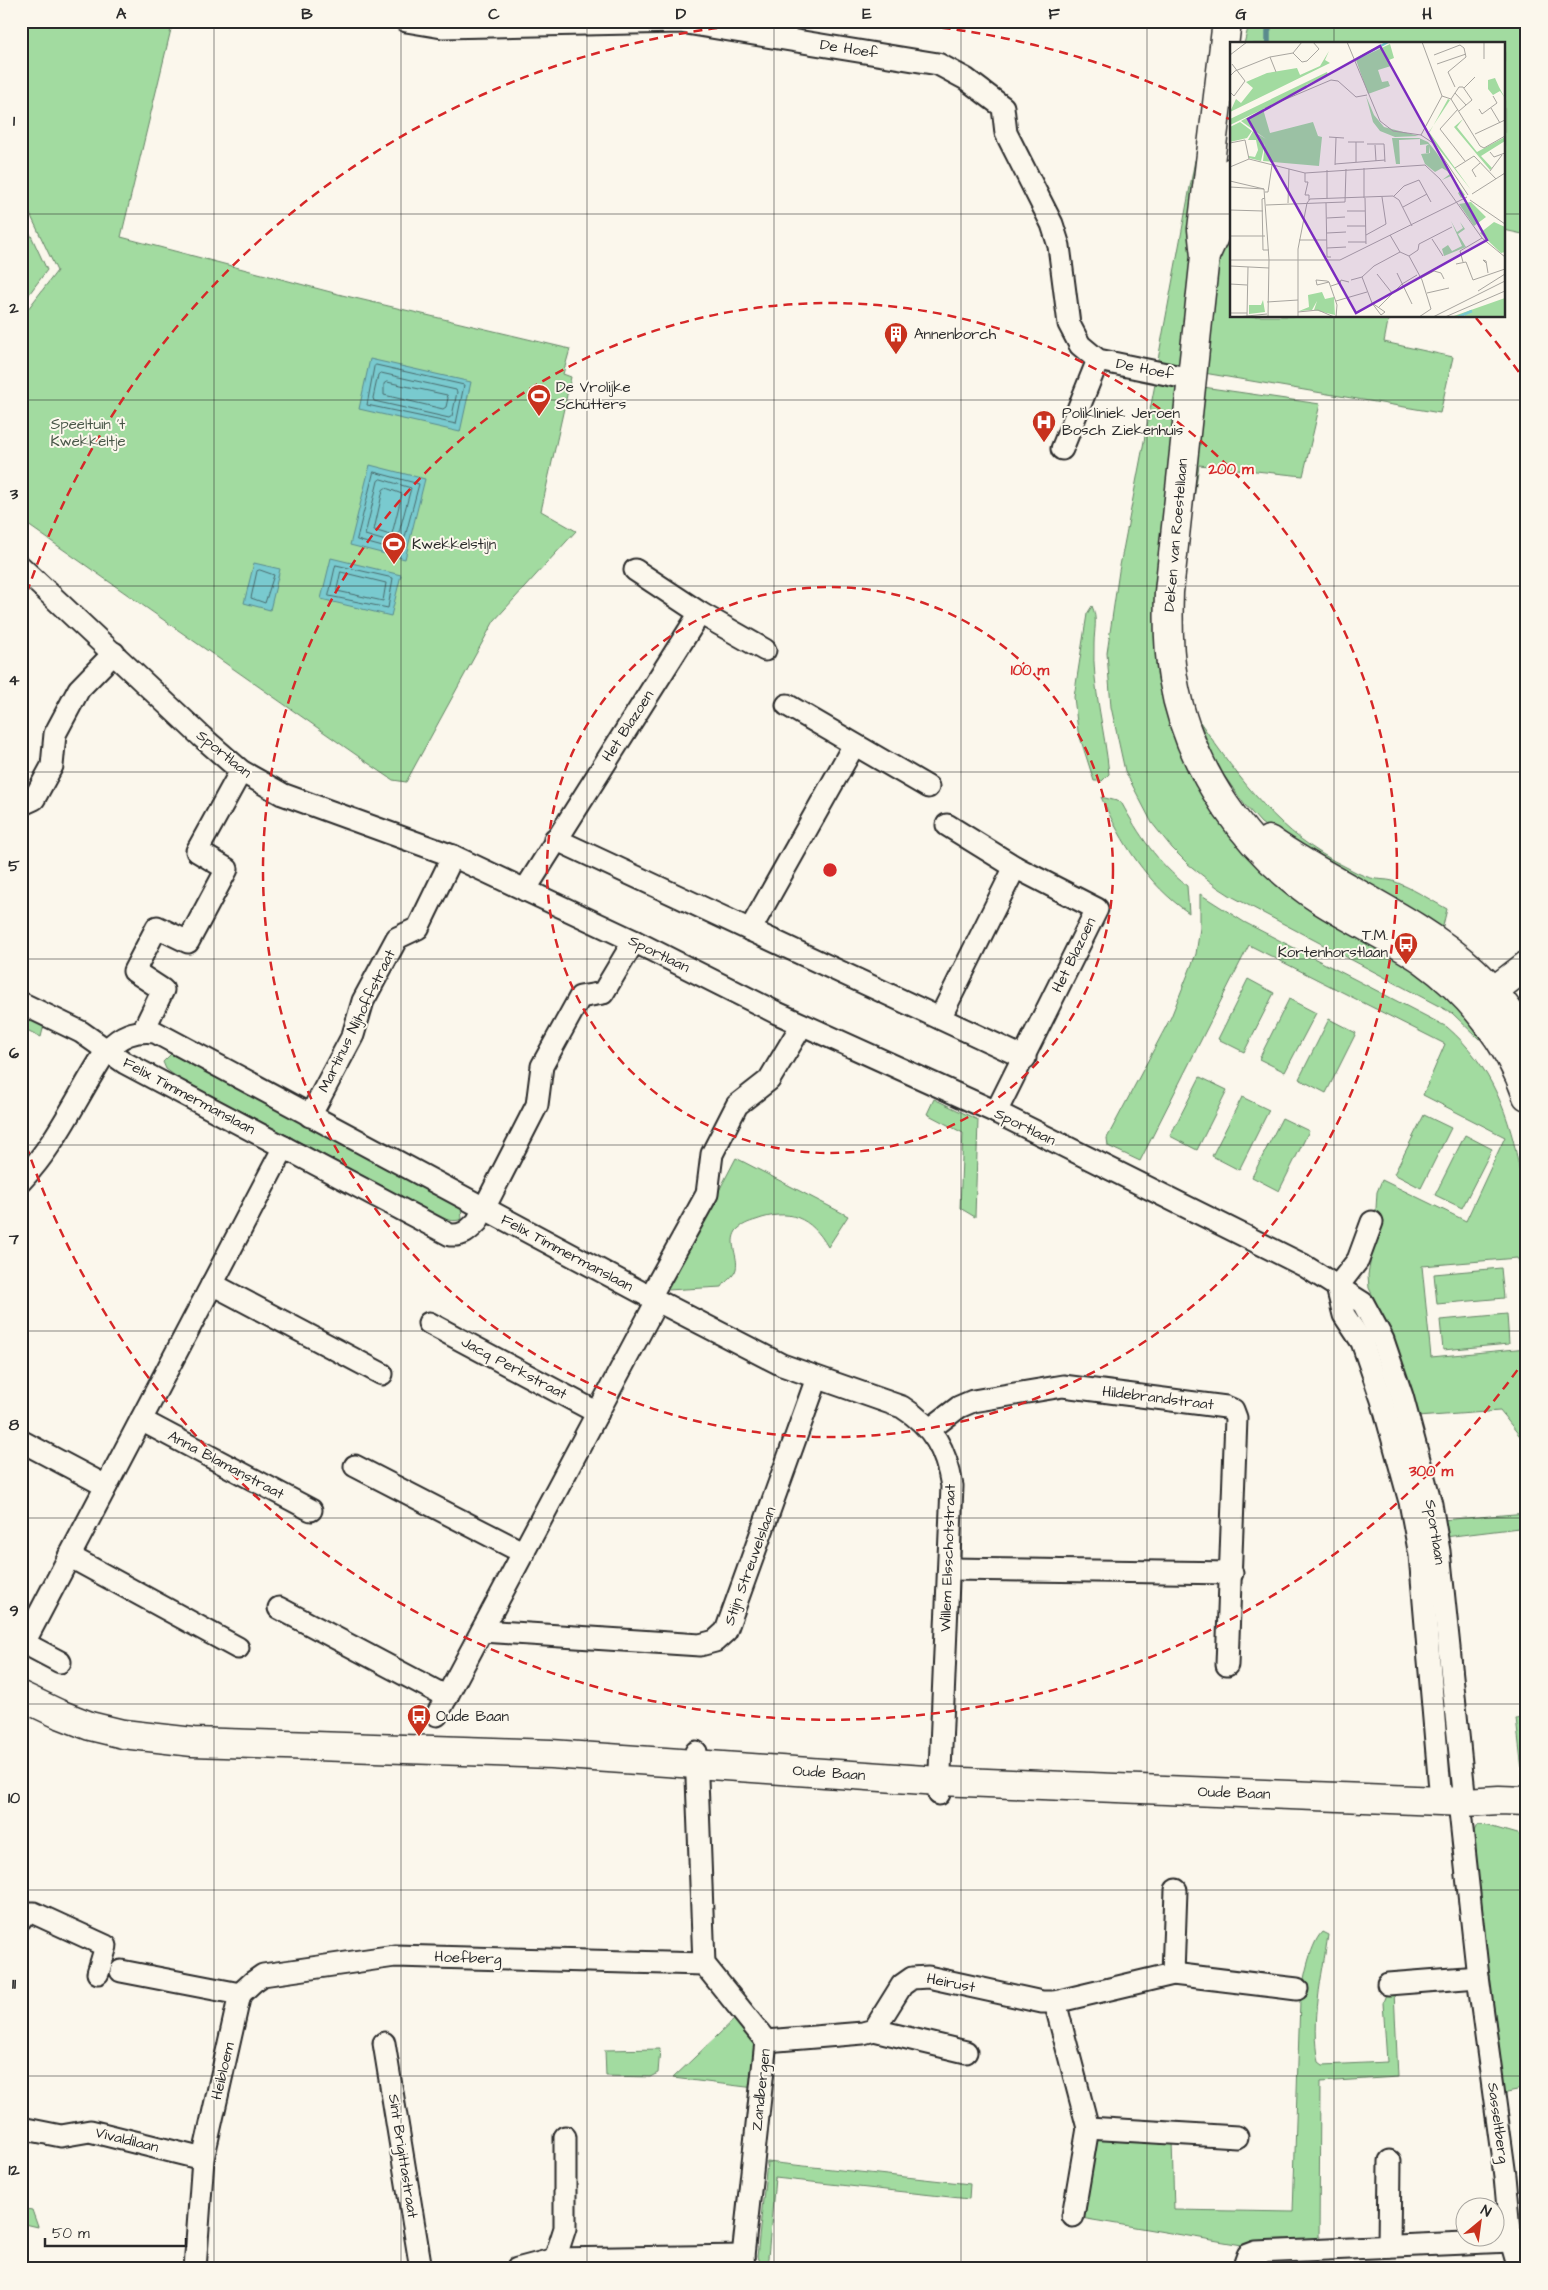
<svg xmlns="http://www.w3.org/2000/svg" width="1548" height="2290" viewBox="0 0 1548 2290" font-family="'Architects Daughter',sans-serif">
	<rect width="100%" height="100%" fill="#fbf7ec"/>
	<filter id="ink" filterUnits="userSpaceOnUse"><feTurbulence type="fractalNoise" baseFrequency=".02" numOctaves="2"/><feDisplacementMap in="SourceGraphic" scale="10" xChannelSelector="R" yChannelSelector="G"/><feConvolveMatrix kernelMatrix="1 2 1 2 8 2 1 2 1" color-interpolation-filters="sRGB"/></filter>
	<g filter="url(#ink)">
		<!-- green -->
		<g fill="#a2dba0" stroke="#668366">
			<polygon points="21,21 173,21 121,237 342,295 570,349 563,374 571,377 541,511 576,531 494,621 406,782 393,780 365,761 21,520 21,318 57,271 21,195"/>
			<polygon points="1264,21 1420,21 1527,26 1527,235 1504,230 1504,44 1244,44 1249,24 1262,25"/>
			<polygon points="1232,142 1232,316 1389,316 1384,342 1453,357 1440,413 1204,373"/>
			<polygon points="1195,160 1205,162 1180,369 1157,365"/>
			<polygon points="21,214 47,270 21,305"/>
			<polygon points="1156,379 1178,382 1155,595 1205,798 1421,966 1490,1035 1479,1039 1452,1013 1231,896 1217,887 1188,864 1172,848 1152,823 1125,771 1111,707 1107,653 1119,571"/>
			<polygon points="1203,387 1320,404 1303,476 1199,465 1182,577"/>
			<path d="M1092,606c6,13 2,24 2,38 -2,44 11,86 15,130l-7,7h-8l-16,-50 -4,-34 13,-83z"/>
			<path d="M1200,722c40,58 81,114 146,145 8,4 16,9 25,11 7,2 15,1 22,3 19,7 36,18 54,28l-6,25 -143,-85 -37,-26 -17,-19 -28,-40z"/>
			<path d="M1101,797l20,5c18,33 36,60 66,84l2,27c-42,-29 -67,-70 -88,-116z"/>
			<path d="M1200,894l44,28 203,105c88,75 80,211 80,315l-8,-81 -2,-3 -95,8 9,91 96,-9v97l-27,-34 -83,6 -22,-75 -26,-54 -1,-13 6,-34 3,-49 5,-12 84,41 39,-84 -82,-42 22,-51 -196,-99 -109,216 -32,-15 -1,-8 64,-121 25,-63 4,-26z"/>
			<polygon points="1248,979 1274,993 1244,1052 1218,1039"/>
			<polygon points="1289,999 1316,1013 1285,1072 1259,1059"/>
			<polygon points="21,1014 44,1025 41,1037 21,1027"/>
			<polygon points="1329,1019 1356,1033 1326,1093 1299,1079"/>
			<path d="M171,1054l282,148 8,6 1,11c-15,7 -38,-11 -52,-18 -77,-42 -154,-82 -232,-123l-12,-9 -3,-7z"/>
			<polygon points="1200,1077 1227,1090 1197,1150 1170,1136"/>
			<polygon points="1242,1097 1269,1110 1239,1170 1212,1156"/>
			<polygon points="934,1099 978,1120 975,1217 960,1208 963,1133 927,1114"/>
			<polygon points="1424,1115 1451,1128 1421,1188 1394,1174"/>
			<polygon points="1282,1118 1309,1131 1279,1191 1252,1177"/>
			<polygon points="1465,1135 1492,1149 1462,1208 1435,1195"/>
			<path d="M736,1158l112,58 -20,31c-17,-30 -39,-39 -72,-27 -7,2 -15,5 -20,11 -8,13 3,25 0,38 -2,8 -10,11 -14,18l-55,3z"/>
			<polygon points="1501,1268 1504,1298 1437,1304 1434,1274"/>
			<polygon points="1507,1314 1509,1344 1443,1350 1440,1320"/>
			<polygon points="1527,1513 1527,1527 1445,1537 1441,1520"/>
			<polygon points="1527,1717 1527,1778 1523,1778 1516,1719"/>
			<polygon points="1477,1825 1489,1826 1527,1837 1527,2088 1502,2093 1470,1842 1473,1840 1474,1831"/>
			<path d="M1322,1932l6,3c-6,41 -17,86 -9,127l4,3 64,-3 -4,-60 4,-10 7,-1 4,86 -78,5 -1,159 -77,4 -161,-27 14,-82 77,4 2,70 119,2 7,-211c3,-18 9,-55 22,-69z"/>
			<polygon points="738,2016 756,2042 755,2088 673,2078"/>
			<polygon points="660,2049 658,2073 650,2077 606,2076 605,2050"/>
			<polygon points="767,2162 970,2184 969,2199 775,2178 767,2269 762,2269 757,2257"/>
			<polygon points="21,2208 32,2210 38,2227 21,2223"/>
		</g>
		<!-- water -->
		<g fill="#79cacf" stroke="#5a8a8d">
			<polygon points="370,359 471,382 460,432 359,409"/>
			<polygon points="370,465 425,479 405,559 350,545"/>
			<polygon points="331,558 401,575 391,616 321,599"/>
			<polygon points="254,563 280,569 270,610 244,603"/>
		</g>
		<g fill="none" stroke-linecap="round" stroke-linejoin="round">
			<!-- shore -->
			<g stroke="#4a6b6d" stroke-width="1">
				<polygon points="376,365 464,385 456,424 367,405 374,367"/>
				<polygon points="381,373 456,390 457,392 452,416 449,418 374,401 373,398 378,375"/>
				<polygon points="387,382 447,395 448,398 446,407 443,409 384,395 384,384"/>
				<polygon points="374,472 419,484 401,552 357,540"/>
				<polygon points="381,479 411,488 396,544 365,535 378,481"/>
				<polygon points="386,488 402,494 392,534 390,535 374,530 383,490"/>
				<polygon points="336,565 393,578 388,608 329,596"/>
				<polygon points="260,570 274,575 265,603 251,598 257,571"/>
				<polygon points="341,572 386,583 383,601 337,591"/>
			</g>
			<!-- stream -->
			<polyline stroke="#5a8a8d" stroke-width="5.5" points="1268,44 1268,32 1271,21"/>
			<!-- street casing -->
			<g stroke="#2b2b2b" stroke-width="25">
				<g id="street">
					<polyline points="406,21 442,27 680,22 938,64 966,79 1003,107 1006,133 1052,224 1059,246 1069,324 1080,345 1098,360 1191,379"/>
					<polyline points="1062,449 1098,360"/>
					<polyline points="21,567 202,737 241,771 282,794 453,856 634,941 777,1013 996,1112 1303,1265 1363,1303 1383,1340 1402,1396 1431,1504 1439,1551 1465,1802"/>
					<polyline points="635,570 700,613 765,650"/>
					<polyline points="787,705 928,787"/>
					<polyline points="21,805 34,799 52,766 55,734 79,689 114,653"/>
					<polyline points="947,825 1015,867 1097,909 996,1112"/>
					<polyline points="555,839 1025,1058"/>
					<polyline points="525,890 700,613"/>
					<polyline points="750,930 854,745"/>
					<path d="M21,1003l60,29 44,31 325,172c13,1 18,-4 27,-13l60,-117 5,-39 38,-69 23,-4 31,-52"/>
					<polyline points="940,1018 1015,867"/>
					<polyline points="143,1031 163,990 134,971 157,927 188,942 227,869 197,851 241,771"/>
					<polyline points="310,1116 353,1035 363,1001 397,938 418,928 453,856"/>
					<path d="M21,1181c37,-39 57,-87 86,-131 14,-15 27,-20 48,-18l495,265 132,68 120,42c32,20 44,43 50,79l-13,308"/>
					<polyline points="212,1284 382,1374"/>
					<polyline points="1337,1287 1344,1315 1362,1342 1382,1400 1410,1502 1420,1555 1441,1801"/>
					<polyline points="1337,1287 1358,1260 1372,1222"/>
					<polyline points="650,1297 707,1194 712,1154 737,1105 769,1080 802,1025"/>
					<polyline points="429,1323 598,1413"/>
					<polyline points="141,1420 311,1510"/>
					<polyline points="930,1429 959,1407 973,1401 1063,1386 1226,1407 1233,1410 1236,1418 1227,1665"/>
					<polyline points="21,1441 106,1486"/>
					<polyline points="355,1466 524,1553"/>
					<polyline points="69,1556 238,1648"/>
					<polyline points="949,1569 1232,1573"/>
					<polyline points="279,1608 447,1697"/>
					<polyline points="482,1631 700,1645 715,1641 726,1631 817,1378"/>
					<polyline points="60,1662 24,1643 284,1147"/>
					<polyline points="437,1715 657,1301"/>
					<polyline points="696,1752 704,1964 766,2041 743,2256 744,2269"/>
					<polyline points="1459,1802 1478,1977 1505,2176 1511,2241 1519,2269"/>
					<polyline points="21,1919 24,1913 34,1913 106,1946 98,1973"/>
					<polyline points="121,1971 240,1994 203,2159 195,2269"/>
					<polyline points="1173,1974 1176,1890"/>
					<polyline points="1388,1984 1478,1977"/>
					<polyline points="240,1994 253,1982 263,1975 395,1956 704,1964"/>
					<polyline points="1055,2002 1088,2128 1073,2216"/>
					<polyline points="874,2030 966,2052"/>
					<polyline points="766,2041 863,2033 874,2030 902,1985 912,1978 928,1977 1042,2002 1055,2002 1173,1974 1297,1989"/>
					<polyline points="384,2043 421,2269"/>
					<polyline points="21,2128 61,2136 90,2131 203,2159"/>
					<polyline points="1088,2128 1237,2137"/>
					<polyline points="1389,2246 1390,2161"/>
					<polyline points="517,2269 555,2259 743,2256"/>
					<polyline points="555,2269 555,2259 565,2228 565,2137"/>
					<polyline points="1243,2269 1248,2255 1256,2252 1511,2241"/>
				</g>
			</g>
			<!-- secondary casing -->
			<g stroke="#2b2b2b" stroke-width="31">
				<g id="secondary">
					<path d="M1227,21l-25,208 3,27 -36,336c-1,29 -1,58 4,86 15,90 73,174 149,223 33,21 69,37 101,59 46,33 86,82 104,136"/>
					<polyline points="1207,252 1224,215 1232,172"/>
					<path d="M1269,840c66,47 145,76 205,131 22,20 39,44 53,70"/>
					<polyline points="1479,1002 1527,965"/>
					<polyline points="21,1696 59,1714 90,1726 123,1734 193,1742 551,1754 939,1781 1465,1802 1499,1800 1527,1801"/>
				</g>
			</g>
			<!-- street -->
			<use href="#street" stroke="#fbf7ec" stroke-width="21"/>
			<!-- secondary -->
			<use href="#secondary" stroke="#fbf7ec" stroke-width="28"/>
		</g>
	</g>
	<!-- grid -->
	<path fill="none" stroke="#2b2b2b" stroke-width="1" stroke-opacity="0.55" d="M214,21v2248M401,21v2248M587,21v2248M774,21v2248M961,21v2248M1147,21v2248M1334,21v23M21,214h1211M1504,214h23M1334,316v1953M21,400h1506M21,586h1506M21,772h1506M21,959h1506M21,1145h1506M21,1331h1506M21,1518h1506M21,1704h1506M21,1890h1506M21,2076h1506"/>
	<!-- distance rings -->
	<g fill="none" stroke="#d62828" stroke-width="2.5" stroke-dasharray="9 6">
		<circle cx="830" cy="870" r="283"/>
		<circle cx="830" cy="870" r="567"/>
		<path d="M1526 1358A850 850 0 0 1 22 1133M22 607A850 850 0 0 1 778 22M882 22A850 850 0 0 1 1229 119M1476 318A850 850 0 0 1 1526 382"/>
	</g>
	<!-- icons -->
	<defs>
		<g id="building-pin" transform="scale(1.25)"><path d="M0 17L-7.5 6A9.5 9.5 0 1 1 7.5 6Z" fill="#c8321e" stroke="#fbf7ec"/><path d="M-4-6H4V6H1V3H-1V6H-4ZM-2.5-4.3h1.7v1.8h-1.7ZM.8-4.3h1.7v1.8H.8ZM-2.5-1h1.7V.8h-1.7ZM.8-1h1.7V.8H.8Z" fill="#fff"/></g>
		<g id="stadium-pin" transform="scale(1.25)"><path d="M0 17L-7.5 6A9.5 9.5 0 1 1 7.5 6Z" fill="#c8321e" stroke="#fbf7ec"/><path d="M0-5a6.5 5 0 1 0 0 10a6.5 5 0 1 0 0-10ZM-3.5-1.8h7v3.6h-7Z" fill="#fff"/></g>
		<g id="hospital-pin" transform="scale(1.25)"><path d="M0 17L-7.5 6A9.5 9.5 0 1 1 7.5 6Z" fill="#c8321e" stroke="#fbf7ec"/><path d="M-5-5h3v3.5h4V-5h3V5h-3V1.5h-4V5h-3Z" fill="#fff"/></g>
		<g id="bus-pin" transform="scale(1.25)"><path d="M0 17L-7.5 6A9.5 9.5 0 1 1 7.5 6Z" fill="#c8321e" stroke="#fbf7ec"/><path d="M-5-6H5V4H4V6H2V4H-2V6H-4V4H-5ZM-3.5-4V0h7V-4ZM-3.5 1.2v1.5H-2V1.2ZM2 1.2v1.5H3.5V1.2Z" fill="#fff"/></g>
	</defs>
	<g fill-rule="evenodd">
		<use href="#building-pin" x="896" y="334"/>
		<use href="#stadium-pin" x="539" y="396"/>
		<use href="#hospital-pin" x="1044" y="422"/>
		<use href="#stadium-pin" x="394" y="544"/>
		<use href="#bus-pin" x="1406" y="944"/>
		<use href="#bus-pin" x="419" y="1716"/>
	</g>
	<g text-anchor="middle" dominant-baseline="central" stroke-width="4" stroke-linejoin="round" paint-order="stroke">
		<!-- street labels -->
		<g font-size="15" fill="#2b2b2b" stroke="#fbf7ec">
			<text transform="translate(849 49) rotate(9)">De Hoef</text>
			<text transform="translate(1145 369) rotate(11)">De Hoef</text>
			<text transform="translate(1176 535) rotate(-85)">Deken van Roestellaan</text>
			<text transform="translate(628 726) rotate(-57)">Het Blazoen</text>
			<text transform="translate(224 754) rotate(39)">Sportlaan</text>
			<text transform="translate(659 954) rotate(26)">Sportlaan</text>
			<text transform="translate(1074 955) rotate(-64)">Het Blazoen</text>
			<text transform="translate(357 1021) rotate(-64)">Martinus Nijhoffstraat</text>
			<text transform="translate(189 1096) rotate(28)">Felix Timmermanslaan</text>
			<text transform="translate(1025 1127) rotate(26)">Sportlaan</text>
			<text transform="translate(567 1253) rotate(28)">Felix Timmermanslaan</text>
			<text transform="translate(514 1368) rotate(28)">Jacq Perkstraat</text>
			<text transform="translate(1158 1398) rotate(7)">Hildebrandstraat</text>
			<text transform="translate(226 1465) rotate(28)">Anna Blamanstraat</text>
			<text transform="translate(1435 1532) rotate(81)">Sportlaan</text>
			<text transform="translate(948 1558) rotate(-88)">Willem Elsschotstraat</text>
			<text transform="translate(750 1566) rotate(-70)">Stijn Streuvelslaan</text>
			<text transform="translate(829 1773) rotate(4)">Oude Baan</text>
			<text transform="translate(1234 1793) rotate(2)">Oude Baan</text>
			<text transform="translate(468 1958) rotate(2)">Hoefberg</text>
			<text transform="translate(951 1983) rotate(11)">Heirust</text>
			<text transform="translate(223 2071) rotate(-77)">Heibloem</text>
			<text transform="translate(761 2090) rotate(-84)">Zandbergen</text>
			<text transform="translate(1498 2123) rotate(82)">Sasseltberg</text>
			<text transform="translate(127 2140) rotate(14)">Vivaldilaan</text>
			<text transform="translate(403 2156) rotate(81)">Sint Brigittastraat</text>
		</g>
		<!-- poi labels -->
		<g font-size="15" fill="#2b2b2b" stroke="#fbf7ec" text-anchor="start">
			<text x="914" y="334">Annenborch</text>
			<text x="556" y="387">De Vrolijke<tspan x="556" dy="17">Schutters</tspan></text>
			<text x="1062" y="413">Polikliniek Jeroen<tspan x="1062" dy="17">Bosch Ziekenhuis</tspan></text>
			<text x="412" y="544">Kwekkelstijn</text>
			<text x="1388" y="935" text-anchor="end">T.M.<tspan x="1388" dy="17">Kortenhorstlaan</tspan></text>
			<text x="436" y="1716">Oude Baan</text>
		</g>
		<!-- park labels -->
		<g font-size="15" fill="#495748" stroke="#fbf7ec">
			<text x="88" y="424">Speeltuin 't<tspan x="88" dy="17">Kwekkeltje</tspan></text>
		</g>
	</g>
	<!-- overview -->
	<g transform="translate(1230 42)">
		<rect width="275" height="275" fill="#fbf7ec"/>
		<path d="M160,2l4,14 -5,2 2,6 -13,4 4,12 6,-1 2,5 -22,8 -12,-34zM99,9l-4,9 5,3 -100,49 6,-13 5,4 12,-15 -7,-6 21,-9 30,-5 3,7 20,-9zM97,30l1,3 -22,10 1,3 -77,37v-6zM265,36l4,9 6,11 -5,-7 -7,4 -5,-6v-9zM136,54l8,19 10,12 35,9 -24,1 -15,-6 -7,-9zM218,57l2,1 -21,32 42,58 -43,-55zM33,67l7,24 43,-11 5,14 4,1 -3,29 -56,-5 2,-18 -4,18 -12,-3v-2l6,1 3,-7 -2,-10h-8l5,-9 13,8 -25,-18zM233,77l-6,8 20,25 28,-15v4l-24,15 11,12 -2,2 -36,-43zM10,80l12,9 -5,7 -17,4v-15zM162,96h27l9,4 8,10 29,43 -4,3 -3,-5 3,-3 -10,-14 -9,4 8,-6 -3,-3 -5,-3 -7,4 -10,-8 -4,-10 9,-1 -1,-7v7h-3v-7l3,-2 -9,1v-6l-21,1 1,24h-4zM241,160l15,15 -12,9 -15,-22zM221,179l6,11 6,-4 -3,-6 5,7 -7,5 8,13 -22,9 -2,-7 6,-4 4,6 10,-5zM264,180l11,5v25l-4,1 -21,-20zM92,250l3,7 9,-2 1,18 -21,-5 3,-9 -5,9 -13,1 10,-4 -1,-12zM275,256v19h-40v-3l-1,3h-13zM33,258l2,12 -16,2v-9h12z" fill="#a2dba0"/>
		<path fill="none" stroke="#79cacf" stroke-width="2.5" d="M127,17l31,-17M228,275l14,-6"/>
		<path fill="none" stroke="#a8a59f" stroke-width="1" d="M117,0l33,79 13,10 28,4 12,8M63,11l9,9 5,-1 12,-12 -6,-7M0,13l17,-13M204,13l26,-10 4,3 2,9 -18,15 7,15M40,15l6,15M254,17v-17M207,22l29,-10M0,34l5,-5 35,-14 23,-4 9,-11M234,46l11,-11M0,50l4,4 11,-15 -13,-17M225,51l11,12M212,54l9,3 29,47 4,2 21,-12M221,57l8,-12h4l9,13 -13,11M35,66l66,-28 7,1 18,16 11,-2M261,66l9,15M228,67l-18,20 25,32M249,67l3,5 15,-11 -4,-7M245,92l30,-14M191,93l21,-39 -20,-54M99,95l15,1M202,99l36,54M118,100h16M0,101l15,-3 4,19M137,102h17l1,18M145,103l1,16M260,110l4,5 11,-4M126,120v-20M105,122l50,-4M105,123l1,-27M0,125l19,-8 56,14 120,-8 15,14 17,24M225,126l19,-12 22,23M97,128v29M260,129l12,-16M75,131v9h3l-3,13h4v5M246,135l-4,-7 8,-7M0,139l34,8M0,145l34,2M34,147l5,71 -1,57M35,150h3l4,-27M242,152l33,-21M164,154l10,-10 15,-6 12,22M35,156l-3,1 1,51h6M134,156v-30M135,156l1,46M240,158l35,24M58,161l1,-34M77,161l3,-4 83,-3 6,4 13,26M96,161l1,54h4M227,161l25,35 23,19M36,163l79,-3 1,-33M173,165l24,-13M0,168l33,1M117,169h18M97,176l18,-1M117,184h19M97,191l19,-1M136,193l20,-11 -4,-27M160,193l10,17 9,4 13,24 9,29 -12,8M0,194h35M202,197l11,17M69,198h28M118,200h18M97,206l19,-1M179,214l9,-6 1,-6 33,-17M0,218h110l127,-63M233,220l-3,-11 22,-13M256,221l-3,-3 3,1 2,12M226,222l10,-2 7,18 32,-11M0,224l39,2M167,231l15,31M147,232l15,19M132,235l12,-11 26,-14M191,236l13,-7 7,2 3,6M86,238l11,1 2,1 -12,3zM121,238l11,-3 10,26 13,9 -4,3 -9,-12M99,240l8,23 -1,12M0,242l17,1M101,244l9,-3 1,-3 8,2M248,249l27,-17M197,251l22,-5M106,259l31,-9M37,260l31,-2M149,265l23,-23 15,-9M68,270l20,-2 16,7M0,271h17M17,274l1,-49M7,275l30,-3M68,275v-68l9,-46M203,275l72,-36M215,275l60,-26"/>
		<path fill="#7b2cbf" fill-opacity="0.15" stroke="#7b2cbf" stroke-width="2.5" d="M150,4l107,194 -131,73 -108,-194z"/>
		<rect width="275" height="275" fill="none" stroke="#2b2b2b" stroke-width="2.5"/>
	</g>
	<circle cx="830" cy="870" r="8" fill="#d62828" stroke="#fbf7ec" stroke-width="2.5"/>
	<g font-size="15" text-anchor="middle" font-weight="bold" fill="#d62828" stroke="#fbf7ec" stroke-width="4" stroke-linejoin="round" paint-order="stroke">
		<text x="1231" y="474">200 m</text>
		<text x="1030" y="675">100 m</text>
		<text x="1431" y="1476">300 m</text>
	</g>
	<!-- margin -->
	<rect width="1548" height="2290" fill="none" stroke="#fbf7ec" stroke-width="55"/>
	<!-- north arrow -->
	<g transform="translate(1480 2222) rotate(29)"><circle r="24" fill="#fbf7ec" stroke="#a8a59f"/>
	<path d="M0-4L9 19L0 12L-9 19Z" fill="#c8321e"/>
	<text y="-8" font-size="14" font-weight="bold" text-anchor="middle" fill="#2b2b2b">N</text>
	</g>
	<!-- scale -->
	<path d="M45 2238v8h141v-8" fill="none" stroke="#2b2b2b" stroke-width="2.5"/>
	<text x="52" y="2238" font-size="15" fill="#2b2b2b" stroke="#fbf7ec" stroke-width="4" paint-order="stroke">50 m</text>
	<rect x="28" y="28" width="1492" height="2234" fill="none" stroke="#2b2b2b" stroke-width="2"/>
	<g font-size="16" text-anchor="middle" font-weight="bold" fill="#2b2b2b">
		<text x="121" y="19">A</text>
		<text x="307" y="19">B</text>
		<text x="494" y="19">C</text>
		<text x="681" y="19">D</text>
		<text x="867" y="19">E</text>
		<text x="1054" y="19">F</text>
		<text x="1241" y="19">G</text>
		<text x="1427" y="19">H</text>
		<text x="14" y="126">1</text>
		<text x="14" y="313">2</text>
		<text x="14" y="499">3</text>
		<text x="14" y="685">4</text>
		<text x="14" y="871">5</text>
		<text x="14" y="1058">6</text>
		<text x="14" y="1244">7</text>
		<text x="14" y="1430">8</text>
		<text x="14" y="1616">9</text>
		<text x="14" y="1803">10</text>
		<text x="14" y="1989">11</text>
		<text x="14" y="2175">12</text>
	</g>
</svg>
